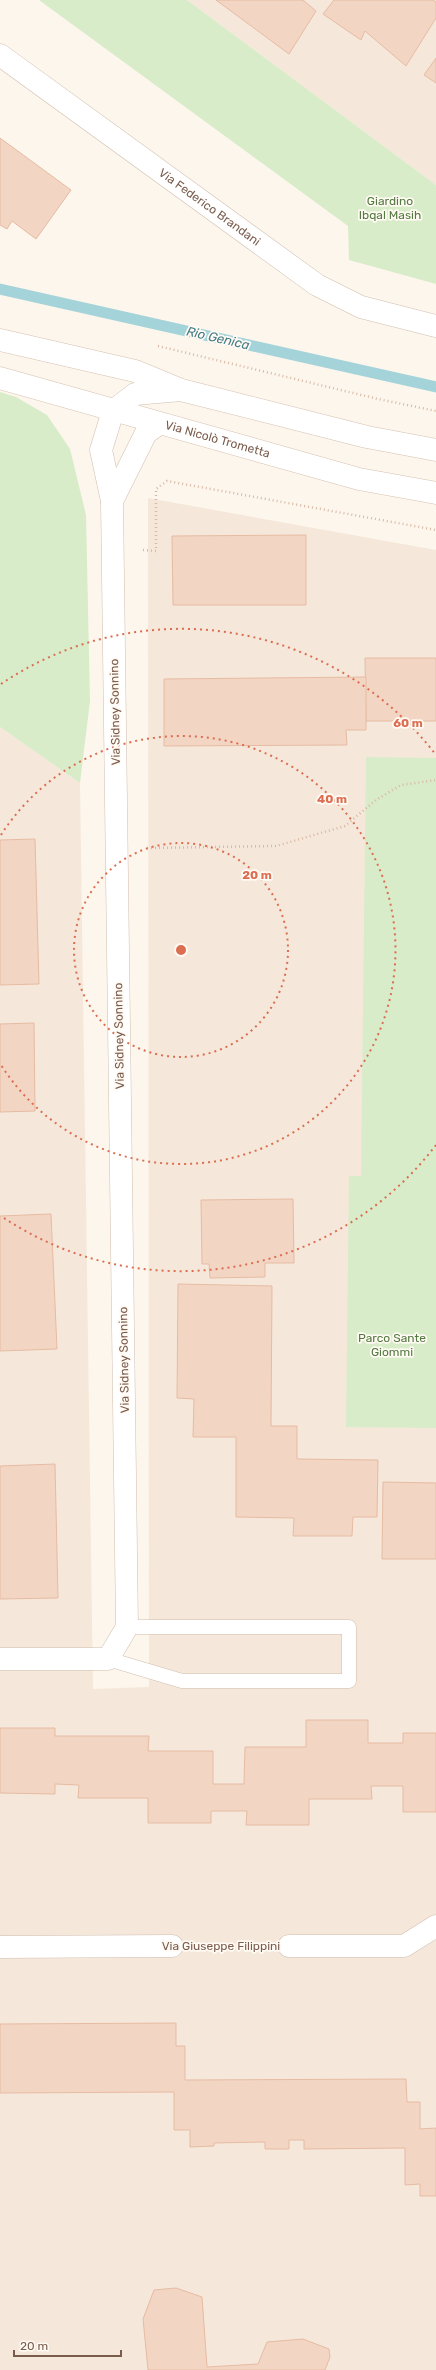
<svg xmlns="http://www.w3.org/2000/svg" width="436" height="2370" viewBox="0 0 436 2370" font-family="Rubik,sans-serif">
	<rect width="100%" height="100%" fill="#fdf6ec"/>
	<!-- residential -->
	<g fill="#f5e8da">
		<polygon points="187,0 436,0 436,185"/>
		<polygon points="148,498 436,550 436,2370 0,2370 0,727 80,783 93,1689 149,1687"/>
	</g>
	<!-- green -->
	<g fill="#d8ecc9">
		<polygon points="39,0 187,0 436,185 436,284 349,260 348,226"/>
		<polygon points="0,392 16,397 47,415 70,449 86,515 90,701 80,783 0,727"/>
		<polygon points="366,757 436,758 436,1428 346,1427 349,1176 361,1176"/>
	</g>
	<g fill="none" stroke-linecap="round" stroke-linejoin="round">
		<!-- stream -->
		<polyline stroke="#a5d3da" stroke-width="11" points="0,289 436,387"/>
	</g>
	<!-- building -->
	<g fill="#f3d5c3" stroke="#e6bba3">
		<polygon points="216,0 303,0 316,11 289,54"/>
		<polygon points="334,0 433,0 436,2 436,18 406,66 365,31 361,40 323,14"/>
		<polygon points="436,58 436,83 424,75"/>
		<polygon points="0,138 71,190 36,239 12,221 7,229 0,225"/>
		<polygon points="306,535 306,605 173,605 172,536"/>
		<polygon points="365,658 436,658 436,721 366,721"/>
		<polygon points="366,677 366,730 346,730 347,745 164,746 164,679"/>
		<polygon points="35,839 39,984 0,985 0,840"/>
		<polygon points="34,1023 35,1111 0,1112 0,1024"/>
		<polygon points="293,1199 294,1263 265,1263 265,1277 210,1278 209,1264 202,1264 201,1200"/>
		<polygon points="51,1214 57,1349 0,1351 0,1216"/>
		<polygon points="178,1284 272,1286 271,1426 297,1426 297,1459 378,1460 377,1517 353,1517 352,1536 293,1536 294,1518 236,1517 236,1437 193,1437 194,1399 177,1398"/>
		<polygon points="55,1464 58,1598 0,1599 0,1466"/>
		<polygon points="383,1482 436,1483 436,1559 382,1559"/>
		<polygon points="306,1720 368,1720 368,1743 403,1743 403,1733 436,1733 436,1812 403,1812 403,1786 371,1786 372,1799 309,1799 309,1825 246,1825 247,1811 211,1811 211,1823 148,1823 148,1798 78,1798 79,1785 55,1784 55,1794 0,1793 0,1728 55,1728 55,1736 149,1736 148,1751 213,1751 213,1784 244,1784 245,1747 306,1747"/>
		<polygon points="176,2023 176,2046 185,2046 185,2080 406,2079 407,2102 420,2102 420,2129 436,2128 436,2196 420,2196 420,2184 405,2185 405,2148 304,2149 304,2140 289,2140 289,2149 265,2149 265,2142 214,2143 214,2146 190,2147 190,2130 174,2130 174,2092 0,2093 0,2024"/>
		<polygon points="176,2288 202,2297 207,2367 258,2364 267,2342 303,2339 329,2349 330,2357 325,2370 148,2370 143,2319 154,2290"/>
	</g>
	<g fill="none" stroke-linecap="round" stroke-linejoin="round">
		<!-- lane casing -->
		<g stroke="#d1beb0" stroke-width="15">
			<polyline id="lane" points="108,1659 182,1681 349,1681 349,1627 127,1627"/>
		</g>
		<!-- street casing -->
		<g stroke="#d1beb0" stroke-width="23">
			<g id="street">
				<path id="s1" d="M0,55l317,230 44,22 75,19"/>
				<polyline points="112,501 101,450 113,411 135,394 181,390"/>
				<polyline points="0,1659 108,1659 127,1627 112,501 146,433 159,424"/>
				<polyline points="289,1946 404,1946 436,1926"/>
				<polyline points="0,1947 172,1946"/>
			</g>
		</g>
		<!-- secondary casing -->
		<g stroke="#d6c0b0" stroke-width="23">
			<g id="secondary">
				<polyline points="0,340 135,371 181,390 367,437 436,450"/>
				<path id="s2" d="M0,378l359,101 77,14"/>
			</g>
		</g>
		<!-- path -->
		<g stroke="#d9b8a5" stroke-width="2.5" stroke-dasharray="1 3" stroke-linecap="butt">
			<polyline points="158,346 378,399 436,411"/>
			<polyline points="143,550 156,551 156,489 167,481 436,530"/>
			<polyline points="147,848 276,846 345,826 376,800 401,785 436,780"/>
			<polyline points="201,1946 260,1946"/>
		</g>
		<!-- lane -->
		<use href="#lane" stroke="#fff" stroke-width="14"/>
		<!-- street -->
		<use href="#street" stroke="#fff" stroke-width="22"/>
		<!-- secondary -->
		<use href="#secondary" stroke="#fff" stroke-width="22"/>
	</g>
	<!-- distance rings -->
	<g fill="none" stroke="#dc6d51" stroke-width="2" stroke-dasharray="2 4">
		<circle cx="181" cy="950" r="107"/>
		<path d="M1 835A214 214 0 1 1 1 1065"/>
		<path d="M436 1145A321 321 0 0 1 1 1216M1 684A321 321 0 0 1 436 755"/>
	</g>
	<g text-anchor="middle" dominant-baseline="central" stroke-width="3.5" stroke-linejoin="round" paint-order="stroke">
		<!-- park labels -->
		<g font-size="12" fill="#537a41" stroke="#fffaf3">
			<text x="390" y="201">Giardino<tspan x="390" dy="14">Ibqal Masih</tspan></text>
			<text x="392" y="1338">Parco Sante<tspan x="392" dy="14">Giommi</tspan></text>
		</g>
		<!-- street labels -->
		<g font-size="12" fill="#7a5c4d" stroke="#fffaf3">
			<text stroke="none"><textPath href="#s1" startOffset="259">Via Federico Brandani</textPath></text>
			<text stroke="none"><textPath href="#s2" startOffset="226">Via Nicolò Trometta</textPath></text>
			<text transform="translate(115 712) rotate(-91)">Via Sidney Sonnino</text>
			<text transform="translate(119 1036) rotate(-91)">Via Sidney Sonnino</text>
			<text transform="translate(124 1360) rotate(-91)">Via Sidney Sonnino</text>
			<text x="221" y="1946">Via Giuseppe Filippini</text>
		</g>
		<!-- water labels -->
		<g font-size="13" font-style="italic" fill="#437c86" stroke="#fffaf3">
			<text transform="translate(218 338) rotate(13)">Rio Genica</text>
		</g>
	</g>
	<circle cx="181" cy="950" r="6" fill="#dc6d51" stroke="#fffaf3" stroke-width="2"/>
	<g font-size="12" text-anchor="middle" font-weight="bold" fill="#dc6d51" stroke="#fffaf3" stroke-width="3.5" stroke-linejoin="round" paint-order="stroke">
		<text x="408" y="727">60 m</text>
		<text x="332" y="803">40 m</text>
		<text x="257" y="879">20 m</text>
	</g>
	<!-- scale -->
	<path d="M14 2350v6h107v-6" fill="none" stroke="#7a5c4d" stroke-width="2"/>
	<text x="20" y="2350" font-size="12" fill="#7a5c4d" stroke="#fffaf3" stroke-width="3" paint-order="stroke">20 m</text>
</svg>
